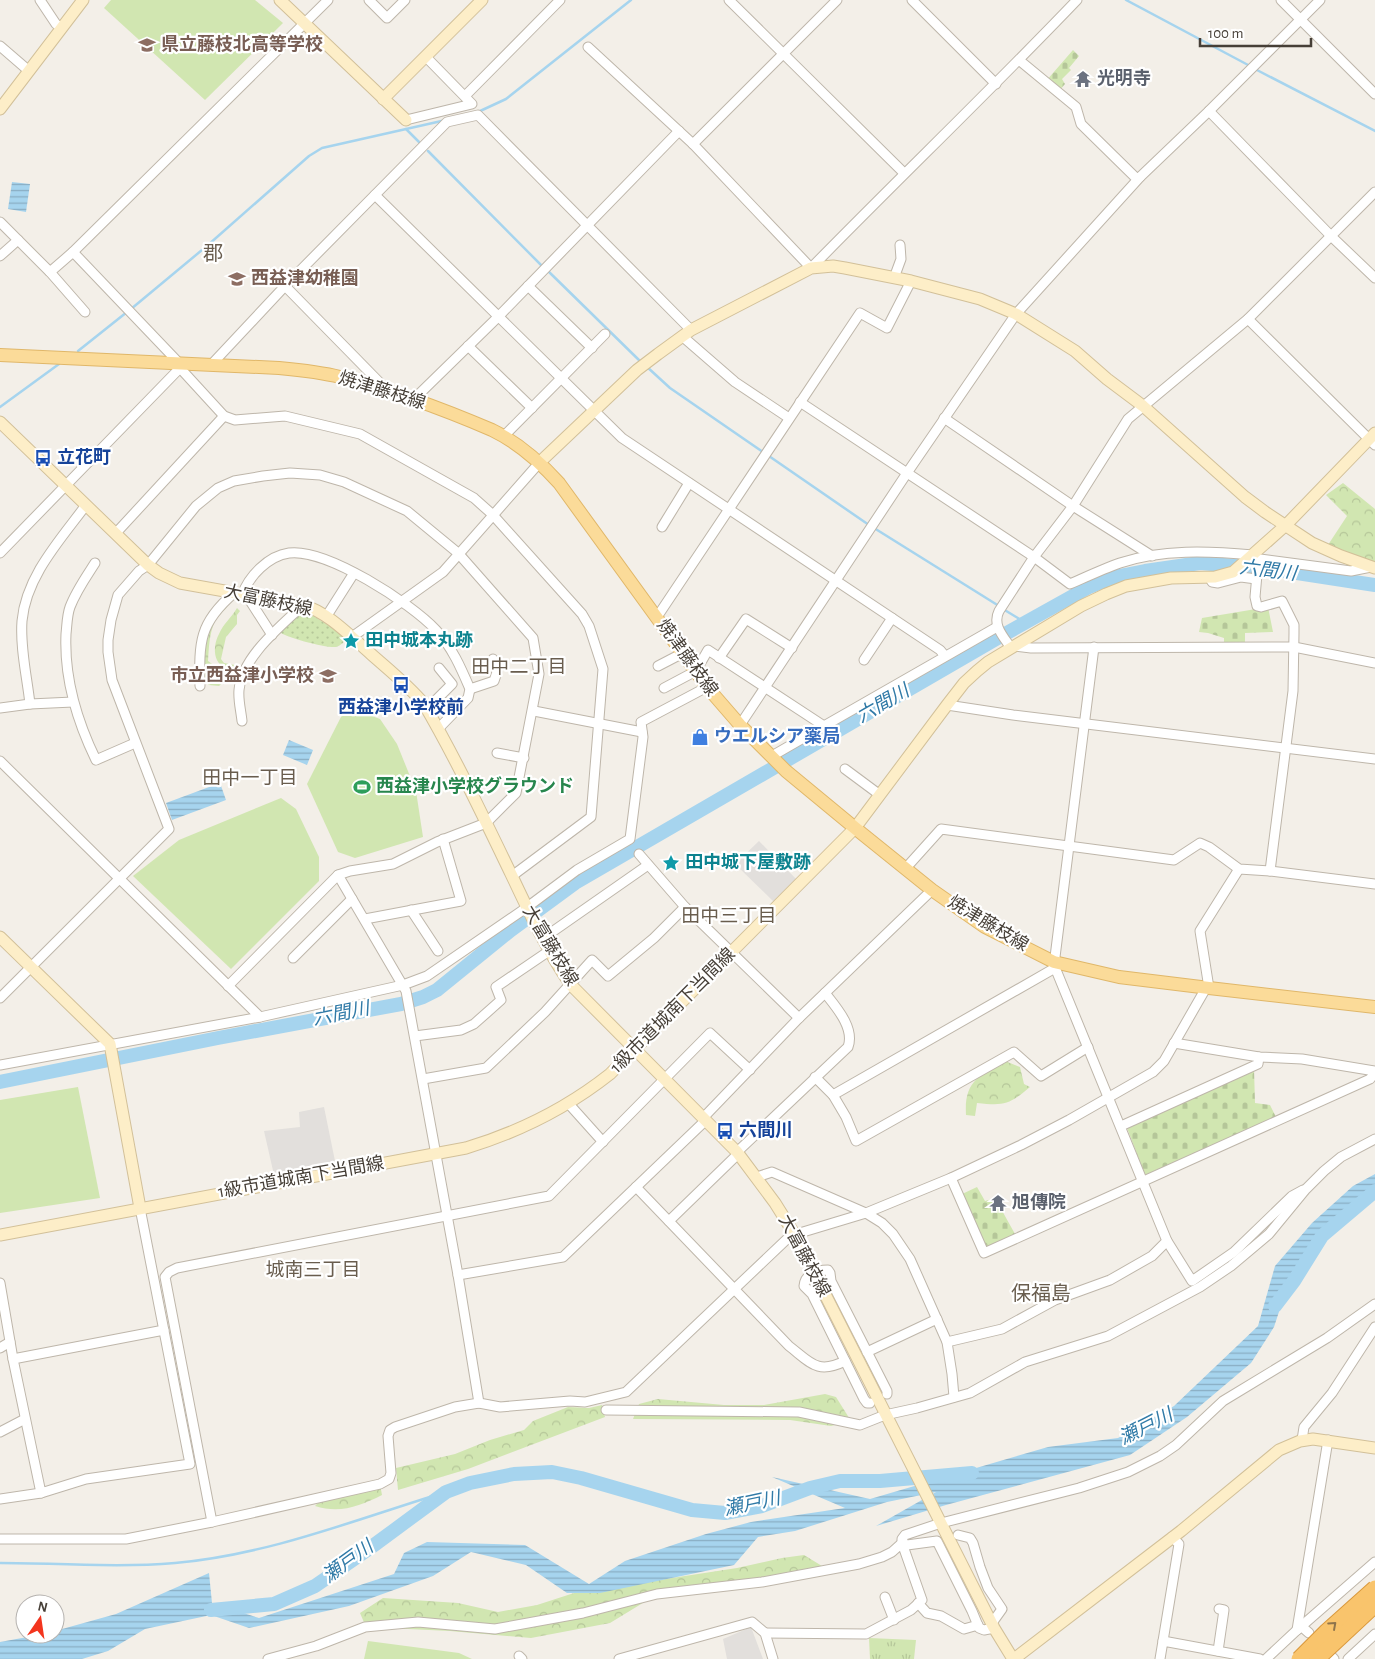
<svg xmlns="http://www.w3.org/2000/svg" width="1375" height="1659" viewBox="0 0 1375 1659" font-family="'Alegreya Sans','Noto Sans JP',sans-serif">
	<defs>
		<pattern id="grass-tufts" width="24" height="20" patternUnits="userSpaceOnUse" patternTransform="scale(1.25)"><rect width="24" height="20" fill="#d1e6b1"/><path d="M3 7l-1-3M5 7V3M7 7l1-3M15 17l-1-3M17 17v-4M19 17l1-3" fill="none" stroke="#b5c699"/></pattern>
		<pattern id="forest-crowns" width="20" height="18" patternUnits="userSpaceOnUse" patternTransform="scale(1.25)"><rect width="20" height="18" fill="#d1e6b1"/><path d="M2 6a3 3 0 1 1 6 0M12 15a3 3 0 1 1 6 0" fill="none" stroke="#b5c699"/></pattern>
		<pattern id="cemetery-stones" width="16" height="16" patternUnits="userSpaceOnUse" patternTransform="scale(1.25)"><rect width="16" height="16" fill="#d1e6b1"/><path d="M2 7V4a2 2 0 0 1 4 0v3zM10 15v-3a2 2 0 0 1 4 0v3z" fill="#b5c699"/></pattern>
		<pattern id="park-dots" width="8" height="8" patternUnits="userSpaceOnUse" patternTransform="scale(1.25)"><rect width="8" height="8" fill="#d1e6b1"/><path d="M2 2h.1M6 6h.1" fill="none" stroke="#b5c699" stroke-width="1.8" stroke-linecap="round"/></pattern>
		<pattern id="water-rules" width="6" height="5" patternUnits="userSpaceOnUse" patternTransform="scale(1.25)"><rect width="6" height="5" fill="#a6d4ee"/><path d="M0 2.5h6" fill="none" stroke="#89adc2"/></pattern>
	</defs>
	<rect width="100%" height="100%" fill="#f3efe8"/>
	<!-- grass -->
	<polygon fill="url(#grass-tufts)" points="869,1638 916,1640 914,1659 870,1659"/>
	<!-- forest -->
	<g fill="url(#forest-crowns)">
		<polygon points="1343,483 1375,509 1375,563 1326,548 1347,516 1326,495"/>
		<path d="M226,604l2,1c-3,6 -10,10 -13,16 -6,13 -6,27 -7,40l14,10 2,11 -5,4 -10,-1 -5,-5 -2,-20 4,-31z"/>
		<path d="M237,608l3,3 -3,4v9l-11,13 -5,22 3,4 16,3 1,5 -3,7 -4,-2v-5c-20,-2 -23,-22 -15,-37 4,-10 13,-17 18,-26z"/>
		<path d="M1005,1061l15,6 4,17 6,3c-21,18 -26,19 -53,16l-2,13 -9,-1c-2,-34 13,-39 39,-54z"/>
		<polygon points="825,1394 836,1397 851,1421 831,1426 790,1420 633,1419 639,1404 658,1399 724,1405 764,1405"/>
		<polygon points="602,1405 605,1417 468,1469 398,1490 396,1468 455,1454 490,1440 524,1430 533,1421 568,1407 589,1408"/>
		<path d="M380,1484l2,11c-22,11 -42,19 -67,11l9,-9z"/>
		<polygon points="804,1555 822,1566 821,1569 651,1598 610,1623 531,1638 450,1631 366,1627 360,1613 383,1598 458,1603 498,1612 537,1605 574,1593 737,1568 782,1558"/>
	</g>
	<!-- cemetery -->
	<g fill="url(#cemetery-stones)">
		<polygon points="1073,50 1079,56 1069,68 1071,70 1062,79 1065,84 1058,92 1046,81"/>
		<polygon points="1268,607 1273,632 1245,633 1245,644 1224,644 1224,638 1208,633 1199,632 1202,618"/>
		<polygon points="1254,1069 1255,1103 1270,1105 1276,1117 1145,1175 1127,1128"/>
		<polygon points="977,1187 985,1201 995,1198 1015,1234 985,1249 960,1195"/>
	</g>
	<!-- park -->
	<path fill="url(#park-dots)" d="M301,608l41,26 3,4 -2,5c-3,2 -4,3 -7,4 -11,1 -48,-9 -57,-15z"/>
	<!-- pitch -->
	<g fill="#d1e6b1">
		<polygon points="111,0 255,0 283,23 205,100 104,8"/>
		<polygon points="353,709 380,719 397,744 416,791 423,837 355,858 338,852 307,784 344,711"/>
		<polygon points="281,798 296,809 319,857 319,881 231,969 133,876 179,840"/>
		<polygon points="78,1087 100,1198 0,1213 0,1100"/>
		<polygon points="368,1641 459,1653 472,1659 364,1659"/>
	</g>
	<!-- parking -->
	<g fill="#e2dfdc">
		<polygon points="759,841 798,881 774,902 735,864"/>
		<polygon points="324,1107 335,1161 274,1175 264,1131 300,1127 299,1112"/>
		<polygon points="751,1627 763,1659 727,1659 723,1639"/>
	</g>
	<!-- water -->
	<g fill="url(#water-rules)">
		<polygon points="12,182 30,184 26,212 8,209"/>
		<polygon points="289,740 313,750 307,765 283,755"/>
		<polygon points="220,783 226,800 172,820 166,803"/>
		<polygon points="1375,1174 1375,1193 1315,1238 1292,1272 1274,1327 1251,1363 1187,1417 1130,1455 946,1505 876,1526 936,1492 887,1502 795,1531 758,1537 734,1565 600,1593 567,1593 526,1565 471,1552 433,1576 349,1606 249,1628 211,1615 145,1629 108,1651 82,1659 0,1659 0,1642 44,1634 55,1634 55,1631 116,1614 209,1573 212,1603 259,1618 394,1574 404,1553 427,1542 525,1545 589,1584 625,1561 706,1534 751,1522 845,1508 772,1477 870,1499 1048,1447 1118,1438 1174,1406 1258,1326 1275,1266 1312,1223 1353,1186"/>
	</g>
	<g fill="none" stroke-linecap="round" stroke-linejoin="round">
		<!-- stream -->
		<g stroke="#a6d4ee" stroke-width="2.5">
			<polyline points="1126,0 1250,66"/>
			<polyline points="1255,69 1375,131"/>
			<polyline points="478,112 506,99 631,0"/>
			<polyline points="406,129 419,142"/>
			<polyline points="428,151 543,267"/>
			<polyline points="547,270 642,363"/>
			<polyline points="131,309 208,245 309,156 322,148 446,120"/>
			<polyline points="78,351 127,312"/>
			<polyline points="646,366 670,388 869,525"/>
			<polyline points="0,407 59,364"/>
			<polyline points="874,528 999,606"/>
			<polyline points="1003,609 1026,623"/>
			<path d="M0,1563c58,0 117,5 175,0 93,-8 182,-44 271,-71"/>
		</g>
		<!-- river -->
		<g stroke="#a6d4ee" stroke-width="14">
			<polyline points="0,1082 218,1038 401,1004 423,997 437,990 511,930 575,883 996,639 1089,587 1114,577 1145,571 1200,563 1270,569 1375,585"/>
			<polyline points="1275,1306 1294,1281 1322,1236 1375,1191"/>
			<polyline points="211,1610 274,1604 315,1586 370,1548 446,1492 470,1483 514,1474 552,1472 581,1478 692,1510 725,1513 762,1506 810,1488 840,1481 880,1481 972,1473"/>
		</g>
		<!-- street casing -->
		<g stroke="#beb6aa" stroke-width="11">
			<g id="street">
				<polyline points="40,0 56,24 62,28"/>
				<polyline points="369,0 387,18 405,0"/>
				<polyline points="729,0 904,173"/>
				<polyline points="912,0 996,84"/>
				<polyline points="1281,0 1375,94"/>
				<polyline points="0,46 29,71"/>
				<path d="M588,47l105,97 118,124c88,-90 179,-177 266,-268"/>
				<polyline points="1019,60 1076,107 1081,124 1136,178 1140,177"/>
				<polyline points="465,96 560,0"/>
				<polyline points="1209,111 1332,237 1375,278"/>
				<polyline points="406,120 472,104 426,57"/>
				<polyline points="693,144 837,0"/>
				<polyline points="375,195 622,438 940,650 945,656"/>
				<polyline points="0,222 50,272 85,312"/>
				<polyline points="73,252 179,363 180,368 224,416 235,420 285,416 360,434 474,498 493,515 582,614 589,626 603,669 591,817 512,876"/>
				<polyline points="0,256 18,240"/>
				<polyline points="50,272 73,252 328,0"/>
				<polyline points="894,278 901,259 900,245"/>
				<polyline points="285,286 386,389"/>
				<polyline points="528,286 592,348"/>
				<polyline points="1248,319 1375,445"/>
				<polyline points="682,336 735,382 789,418"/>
				<polyline points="468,346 532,408"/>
				<polyline points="211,365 285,286 447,122 478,115 691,330"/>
				<polyline points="413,400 498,317 679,131"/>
				<path d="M800,402l234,155 36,27c16,-7 33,-15 50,-21 42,-14 89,-12 133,-8"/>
				<polyline points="944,418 1073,506 1152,556"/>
				<polyline points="504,436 605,334"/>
				<polyline points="662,527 689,483"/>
				<polyline points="116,533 224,416"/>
				<polyline points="0,553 180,368"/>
				<path d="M95,563c-9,14 -19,28 -25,44 -3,8 -3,18 -4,27 -2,44 11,87 30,126l39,-17"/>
				<polyline points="1209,577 1212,582 1218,583 1241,577 1256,579"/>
				<path d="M242,595c7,-19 26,-39 47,-42 37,-5 122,50 147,77 16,17 25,38 34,59l-2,9 -30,31"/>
				<polyline points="247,596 272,635"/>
				<polyline points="326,617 354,573"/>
				<polyline points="657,617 860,313 887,328 911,281"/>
				<polyline points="352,637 443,572 540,462"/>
				<polyline points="1015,646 1031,648 1294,647 1375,663"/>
				<polyline points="1094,647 1054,965 1167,1241 1192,1281 1234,1252 1292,1196 1303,1190"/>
				<path d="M1011,648c-8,-12 -19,-23 -12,-37l35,-54 39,-51 55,-87 120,-100 127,-127"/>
				<polyline points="719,658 746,619 792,648"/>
				<polyline points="864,660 892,618"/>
				<polyline points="658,666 683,653"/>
				<path d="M200,686c-1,-44 -1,-63 34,-93"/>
				<polyline points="664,688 696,671 708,650 824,726 772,756"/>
				<polyline points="470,689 494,681 497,672 493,659"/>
				<path d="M30,704c-3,-27 -10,-56 -8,-83 4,-45 39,-82 64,-116"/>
				<polyline points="947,705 1013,715 1375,759"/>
				<polyline points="0,708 30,704 73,702"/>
				<polyline points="427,709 452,684 439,668"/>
				<polyline points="534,711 642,732"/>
				<path d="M242,721c-1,-10 -4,-21 -3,-31 3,-33 41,-63 64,-85"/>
				<polyline points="740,725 907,473 1016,314 1140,177 1209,111 1320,0"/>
				<polyline points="824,726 997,627"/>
				<polyline points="497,753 524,758"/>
				<polyline points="0,761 260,1017"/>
				<polyline points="845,769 880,795"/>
				<polyline points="639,854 685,907 799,1018"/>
				<polyline points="905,869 941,829 1174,860 1200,843 1209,847 1239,869 1270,871 1375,884"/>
				<polyline points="1270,871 1293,691 1294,633 1294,625 1282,601 1261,607 1257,606 1255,597 1258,563 1260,559 1351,571 1371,567"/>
				<polyline points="338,875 406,991 458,1275 479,1403"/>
				<polyline points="411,910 438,951"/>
				<polyline points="365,919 461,901 443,839"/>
				<polyline points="542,939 648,865"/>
				<polyline points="293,958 352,899"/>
				<polyline points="1209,988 1200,931 1239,869"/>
				<polyline points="0,998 169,829 112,680 108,652 108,640 111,620 118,595 139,571 148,565 196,506 218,488 234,481 263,476 290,473 320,475 344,482 407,511 458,553 533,638 539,674 516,793 486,823 437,842 393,864 350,871 338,875 228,986"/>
				<polyline points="415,1036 461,1030 474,1024 501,1000 496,987 549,951"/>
				<polyline points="1174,1043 1259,1057 1302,1059 1375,1071"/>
				<polyline points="0,1065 260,1017 403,985 427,976 526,908 577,870 630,839 643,737 641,722 707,687"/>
				<polyline points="815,1077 833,1095 846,1117 856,1141 1014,1052 1041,1076 1088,1047"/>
				<polyline points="423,1079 486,1068 545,1012 592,960 608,976 654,938 685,907"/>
				<polyline points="833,1095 1055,968"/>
				<polyline points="568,1103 603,1142"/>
				<polyline points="703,1118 799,1018 932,890"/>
				<polyline points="1121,1126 1258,1064 1259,1057"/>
				<path d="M737,1152l111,-105c7,-19 -12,-40 -23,-54"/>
				<polyline points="757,1177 772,1172 866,1213 882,1223 893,1234 910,1259 947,1342 952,1374 954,1397"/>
				<polyline points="951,1178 984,1253 1370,1079 1375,1073"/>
				<path d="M636,1187l153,159c21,16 28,29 56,15"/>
				<polyline points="669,1221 738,1154"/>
				<polyline points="458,1275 563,1257 706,1120"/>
				<polyline points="0,1283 13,1359 41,1493 86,1479 190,1464 140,1208"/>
				<polyline points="947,1342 1002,1329 1055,1300 1110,1280 1152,1256 1167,1241"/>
				<polyline points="0,1348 10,1342"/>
				<polyline points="867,1352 937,1319"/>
				<polyline points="13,1359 164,1330"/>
				<path d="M870,1403h-3l-3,-4 -52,-105 -8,-8c1,-12 13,-16 24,-16l2,3 1,8 56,110v3"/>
				<polyline points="606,1410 799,1412 860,1425 885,1415 917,1408 970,1393 1025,1362 1108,1336 1200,1287 1231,1266 1269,1234 1306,1189 1324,1171 1341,1157 1375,1139"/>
				<polyline points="0,1432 25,1419"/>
				<polyline points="1302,1440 1304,1427 1332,1393 1375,1327"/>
				<polyline points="0,1499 41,1493"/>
				<polyline points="212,1522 165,1277 169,1272 177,1268 549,1196 710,1033 750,1070"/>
				<polyline points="958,1535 970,1538 973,1543 980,1567 988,1588 1002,1609 992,1623"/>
				<polyline points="0,1539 126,1539 212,1522 380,1484 389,1479 391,1473 388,1436 390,1430 395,1427 455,1407 479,1403 500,1407 570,1401 585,1402 626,1392 787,1239 803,1232 866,1213 951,1178 1021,1145 1069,1120 1153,1072 1164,1061 1206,988"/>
				<polyline points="885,1597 894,1620"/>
				<polyline points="918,1603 927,1613 941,1616 964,1629 978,1625"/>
				<polyline points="1301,1626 1309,1633"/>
				<polyline points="994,1628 984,1630 979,1628 972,1611 937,1541 907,1545 902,1543 902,1539 905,1535 941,1523 1079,1488 1128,1472 1160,1456 1176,1445 1223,1401 1327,1338 1375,1304"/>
				<polyline points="1297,1630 1328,1440"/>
				<polyline points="1163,1641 1179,1544 1172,1537"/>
				<polyline points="1218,1651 1224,1610 1219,1609"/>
				<polyline points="519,1656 522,1659"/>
				<polyline points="1332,1657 1334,1659"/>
				<polyline points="268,1659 316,1646 365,1627 418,1622 495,1629 583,1613 657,1594 762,1582 859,1564 882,1557 892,1552 902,1543 922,1600 911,1610 866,1634 765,1633"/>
				<polyline points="619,1659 752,1622 765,1633 773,1659"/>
				<polyline points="1160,1659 1163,1641 1260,1659"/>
				<polyline points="1266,1659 1297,1630 1375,1562"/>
				<polyline points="1348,1659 1375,1634"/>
			</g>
		</g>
		<!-- secondary casing -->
		<g stroke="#d2c099" stroke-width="13">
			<g id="secondary">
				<polyline points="280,0 406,120"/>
				<polyline points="383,99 482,0"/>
				<polyline points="0,109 83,0"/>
				<path d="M0,422l148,143 11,8 21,10 123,22c26,8 47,31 68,49 18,16 37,31 53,50 32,55 59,112 87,170 18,38 35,75 59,110l167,168 38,51 20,32 199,393 19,31"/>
				<polyline points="540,462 637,370 658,354 691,330 811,268 833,266 845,268 911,281 980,299 1016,314 1075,351 1107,379 1143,406 1245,497 1265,512 1312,543 1341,556 1375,568"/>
				<polyline points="0,937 110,1044 140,1208"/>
				<path d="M0,1235l466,-87c53,-16 101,-40 144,-74l245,-246 92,-123 17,-22 13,-12 11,-9 93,-56 25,-12 20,-8 45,-8 44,-1 18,-5 53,-47 89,-92"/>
				<polyline points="1014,1659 1181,1531 1279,1450 1300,1441 1313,1439 1375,1448"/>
			</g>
		</g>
		<!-- primary casing -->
		<g stroke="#e0b769" stroke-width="14">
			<path id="primary" d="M0,355l279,13c21,2 41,4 61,9 52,13 103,32 152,53 27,13 48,32 67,53l148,204 33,38 46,46 69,57 77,62 53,37 69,35 65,15 90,11 166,19"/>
		</g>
		<!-- street -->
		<use href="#street" stroke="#fff" stroke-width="9"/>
		<!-- secondary -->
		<use href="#secondary" stroke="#fdeec8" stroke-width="11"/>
		<!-- primary -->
		<use href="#primary" stroke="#fbdb99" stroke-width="12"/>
		<!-- highway-bridge casing -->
		<g stroke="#d9983c" stroke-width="17" stroke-linecap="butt">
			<g id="highway-bridge">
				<polyline points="1299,1659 1327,1631 1375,1588"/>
				<polyline points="1317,1659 1375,1605"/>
			</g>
		</g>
		<!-- highway-bridge -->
		<use href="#highway-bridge" stroke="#f9c46c" stroke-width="15"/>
	</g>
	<!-- one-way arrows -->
	<defs><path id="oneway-chevron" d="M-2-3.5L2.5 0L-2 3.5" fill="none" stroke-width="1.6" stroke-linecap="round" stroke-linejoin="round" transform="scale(1.25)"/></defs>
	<use stroke="#8e744c" href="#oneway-chevron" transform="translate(1333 1625) rotate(-42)"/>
	<!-- icons -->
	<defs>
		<g id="school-bare" transform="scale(1.35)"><path d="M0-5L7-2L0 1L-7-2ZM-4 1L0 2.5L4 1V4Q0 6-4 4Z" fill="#8d6e63" stroke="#fff" stroke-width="2.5" paint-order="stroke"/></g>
		<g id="temple-bare" transform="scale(1.35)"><path d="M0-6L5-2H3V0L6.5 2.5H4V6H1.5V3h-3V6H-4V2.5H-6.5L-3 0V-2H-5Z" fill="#6b7280" stroke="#fff" stroke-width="2.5" paint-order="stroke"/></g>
		<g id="bus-bare" transform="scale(1.35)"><path d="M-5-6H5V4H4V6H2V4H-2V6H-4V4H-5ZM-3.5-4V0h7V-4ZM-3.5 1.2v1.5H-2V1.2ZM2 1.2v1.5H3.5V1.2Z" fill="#1a4fb4" stroke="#fff" stroke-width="2.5" paint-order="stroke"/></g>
		<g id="sight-bare" transform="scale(1.35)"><path d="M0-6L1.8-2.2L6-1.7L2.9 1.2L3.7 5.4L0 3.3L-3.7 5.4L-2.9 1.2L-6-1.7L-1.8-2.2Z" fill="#0f9aa8" stroke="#fff" stroke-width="2.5" paint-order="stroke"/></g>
		<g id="shop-bare" transform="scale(1.35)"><path d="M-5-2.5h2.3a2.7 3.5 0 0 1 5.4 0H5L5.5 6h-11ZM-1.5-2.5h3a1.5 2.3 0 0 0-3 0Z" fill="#3f7fe0" stroke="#fff" stroke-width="2.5" paint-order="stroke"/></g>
		<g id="stadium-bare" transform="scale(1.35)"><path d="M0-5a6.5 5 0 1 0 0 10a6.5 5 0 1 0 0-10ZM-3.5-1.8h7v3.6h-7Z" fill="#2e9e5b" stroke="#fff" stroke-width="2.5" paint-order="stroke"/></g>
	</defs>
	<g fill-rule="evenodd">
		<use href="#school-bare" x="147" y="45"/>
		<use href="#temple-bare" x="1083" y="79"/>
		<use href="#school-bare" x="237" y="279"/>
		<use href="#bus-bare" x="43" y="458"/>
		<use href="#sight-bare" x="351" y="641"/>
		<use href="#school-bare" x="328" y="676"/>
		<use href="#bus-bare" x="401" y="685"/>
		<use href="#shop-bare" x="700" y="737"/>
		<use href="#stadium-bare" x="362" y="787"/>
		<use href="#sight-bare" x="671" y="863"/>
		<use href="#bus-bare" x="725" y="1131"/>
		<use href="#temple-bare" x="998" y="1203"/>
	</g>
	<g text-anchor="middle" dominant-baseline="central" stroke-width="4.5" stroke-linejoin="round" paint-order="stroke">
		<!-- education labels -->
		<g font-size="18" font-weight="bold" fill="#785e54" stroke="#fff" text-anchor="start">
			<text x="161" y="45">県立藤枝北高等学校</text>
			<text x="251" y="279">西益津幼稚園</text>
			<text x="314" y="676" text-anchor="end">市立西益津小学校</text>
		</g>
		<!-- worship labels -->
		<g font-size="18" font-weight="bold" fill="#5b616d" stroke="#fff" text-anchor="start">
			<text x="1097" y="79">光明寺</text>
			<text x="1012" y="1203">旭傳院</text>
		</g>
		<!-- street labels -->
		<g font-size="18" fill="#463f37" stroke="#fff">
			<text transform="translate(382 391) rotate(17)">焼津藤枝線</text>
			<text transform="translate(268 601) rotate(12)">大富藤枝線</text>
			<text transform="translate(687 658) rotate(54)">焼津藤枝線</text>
			<text transform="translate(988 924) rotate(31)">焼津藤枝線</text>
			<text transform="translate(550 946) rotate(59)">大富藤枝線</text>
			<text transform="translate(673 1011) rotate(-45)">1級市道城南下当間線</text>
			<text transform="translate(301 1178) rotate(-10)">1級市道城南下当間線</text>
			<text transform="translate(804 1256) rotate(62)">大富藤枝線</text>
		</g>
		<!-- transit labels -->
		<g font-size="18" font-weight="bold" fill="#164399" stroke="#fff" text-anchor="start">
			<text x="57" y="458">立花町</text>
			<text x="401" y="708" text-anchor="middle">西益津小学校前</text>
			<text x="739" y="1131">六間川</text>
		</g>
		<!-- culture labels -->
		<g font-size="18" font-weight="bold" fill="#0d838f" stroke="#fff" text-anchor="start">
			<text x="365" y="641">田中城本丸跡</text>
			<text x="685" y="863">田中城下屋敷跡</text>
		</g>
		<!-- shop labels -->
		<g font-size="18" font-weight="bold" fill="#366cbe" stroke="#fff" text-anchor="start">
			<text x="714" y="737">ウエルシア薬局</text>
		</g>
		<!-- leisure labels -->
		<g font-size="18" font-weight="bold" fill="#27864d" stroke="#fff" text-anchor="start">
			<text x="376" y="787">西益津小学校グラウンド</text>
		</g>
		<!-- water labels -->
		<g font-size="19" font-style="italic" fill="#307aa7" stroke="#fff">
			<text transform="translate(1268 571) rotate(7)">六間川</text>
			<text transform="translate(883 704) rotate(-30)">六間川</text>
			<text transform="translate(341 1014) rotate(-11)">六間川</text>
			<text transform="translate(1146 1427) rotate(-27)">瀬戸川</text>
			<text transform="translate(752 1504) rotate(-12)">瀬戸川</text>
			<text transform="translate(348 1562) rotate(-36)">瀬戸川</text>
		</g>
		<!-- neighbourhood labels -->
		<g font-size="19" fill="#695d4e" stroke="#fff">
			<text x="519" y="667">田中二丁目</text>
			<text x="250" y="778">田中一丁目</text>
			<text x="729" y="916">田中三丁目</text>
			<text x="313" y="1270">城南三丁目</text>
		</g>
		<!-- quarter labels -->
		<g font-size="20" fill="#695d4e" stroke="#fff">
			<text x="213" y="254">郡</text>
			<text x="1041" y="1294">保福島</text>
		</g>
	</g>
	<!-- north arrow -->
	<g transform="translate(40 1619) rotate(13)"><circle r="24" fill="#ffffff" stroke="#b5b2af"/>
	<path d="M0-4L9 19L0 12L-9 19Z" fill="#f3351e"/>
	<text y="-8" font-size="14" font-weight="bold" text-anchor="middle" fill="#463f37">N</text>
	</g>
	<!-- scale -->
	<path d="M1200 38v8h111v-8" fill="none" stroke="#463f37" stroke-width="2.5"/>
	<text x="1208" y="38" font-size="15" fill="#463f37" stroke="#ffffff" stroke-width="4" paint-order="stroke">100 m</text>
</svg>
